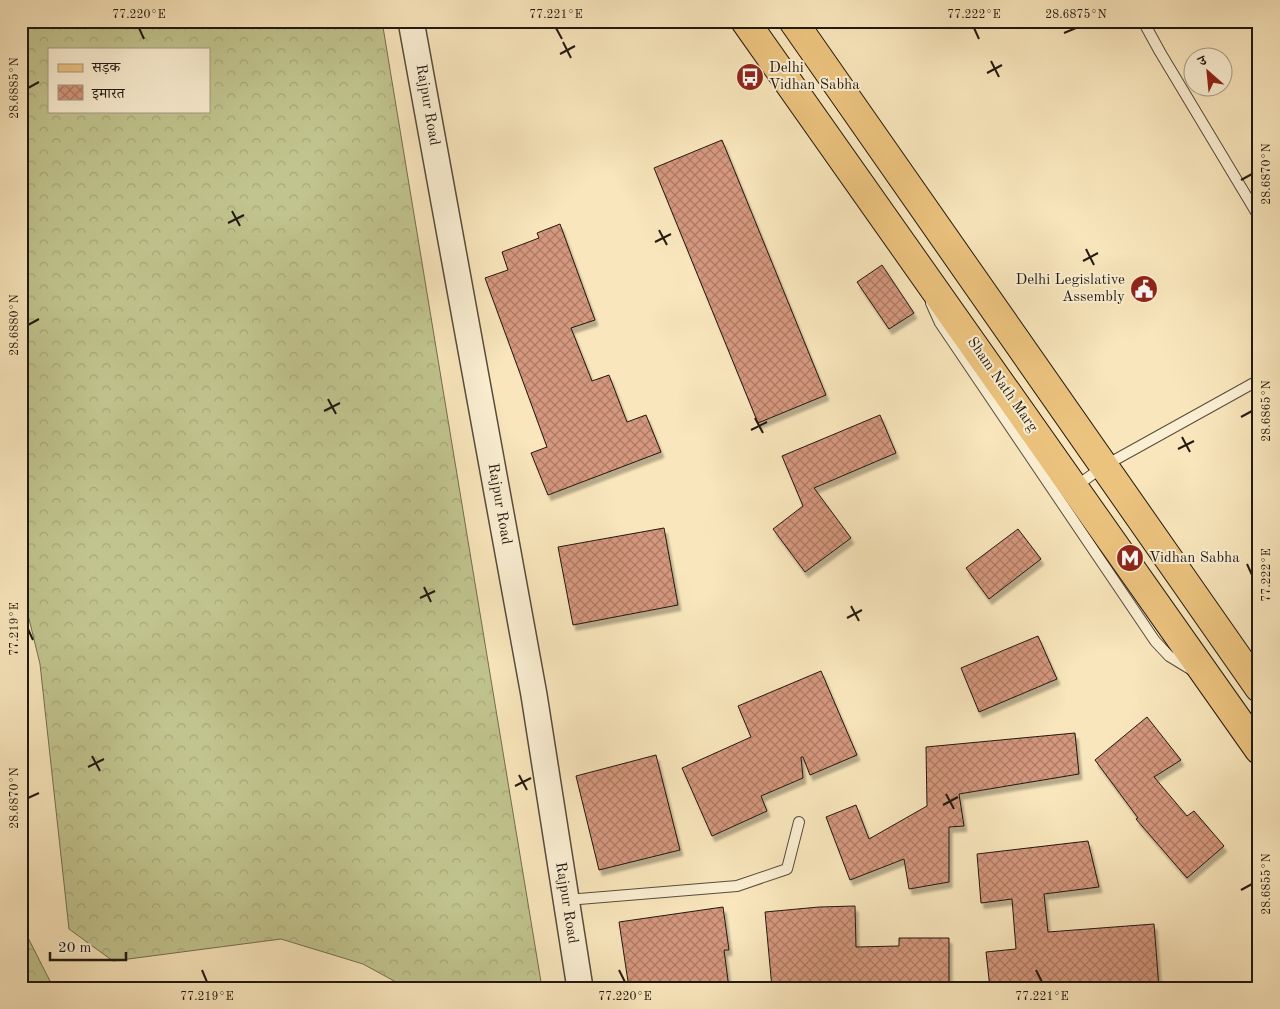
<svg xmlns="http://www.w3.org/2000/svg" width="1280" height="1009" viewBox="0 0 1280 1009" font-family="'Old Standard TT','Noto Serif Devanagari',serif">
	<defs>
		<pattern id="forest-crowns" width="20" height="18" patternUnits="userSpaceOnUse" patternTransform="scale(1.25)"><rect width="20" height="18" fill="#c1c48e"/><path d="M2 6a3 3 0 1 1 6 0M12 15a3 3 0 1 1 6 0" fill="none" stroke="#a6a879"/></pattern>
		<pattern id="building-cross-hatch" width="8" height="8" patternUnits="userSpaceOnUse" patternTransform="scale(1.25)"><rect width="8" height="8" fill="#d5977d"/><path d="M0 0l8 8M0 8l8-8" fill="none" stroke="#ac7a65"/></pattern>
		<filter id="shadow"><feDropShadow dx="3" dy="5.5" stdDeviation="1" flood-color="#0004"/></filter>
	</defs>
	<rect width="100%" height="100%" fill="#f9e6bc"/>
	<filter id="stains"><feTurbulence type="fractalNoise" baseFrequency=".004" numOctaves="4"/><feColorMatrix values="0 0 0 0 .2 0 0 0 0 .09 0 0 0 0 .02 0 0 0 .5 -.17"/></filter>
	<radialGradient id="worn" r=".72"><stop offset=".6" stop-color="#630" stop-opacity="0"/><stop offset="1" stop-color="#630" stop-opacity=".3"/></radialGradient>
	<!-- forest -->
	<g fill="url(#forest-crowns)" stroke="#726e4f" fill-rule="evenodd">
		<path d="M21,21h361l160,967h-135l-44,-24 -82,-25 -168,22 -44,-32 -29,-265 -19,-78zM49,49h160v62h-160z"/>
		<polygon points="21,924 50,981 62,988 21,988"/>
	</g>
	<!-- building -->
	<g fill="url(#building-cross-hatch)" stroke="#221910" filter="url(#shadow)">
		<polygon points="722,140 826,395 758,423 654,168"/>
		<polygon points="560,224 595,320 571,328 592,381 609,375 627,422 646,415 661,452 548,495 531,453 547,447 485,278 508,270 502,252 539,238 537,233"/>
		<polygon points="882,265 914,313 889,329 857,282"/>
		<polygon points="880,415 896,453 814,488 851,538 805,572 773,529 803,506 782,456"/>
		<polygon points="664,528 678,605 573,625 558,547"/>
		<polygon points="1018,529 1041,559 989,599 966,568"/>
		<polygon points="1038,636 1057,679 979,712 961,668"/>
		<polygon points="821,671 857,755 810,775 803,757 801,757 803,778 761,796 767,811 712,836 682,768 751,737 738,706"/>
		<polygon points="1147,717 1181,760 1154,777 1187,816 1194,811 1224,846 1187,878 1136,819 1138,818 1095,760"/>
		<polygon points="1075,733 1079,774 959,794 964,826 949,827 949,882 909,889 904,859 850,880 826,817 856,805 869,839 927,806 926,747"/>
		<polygon points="656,755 680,850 599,870 576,776"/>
		<polygon points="1088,841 1099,887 1044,894 1048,932 1154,924 1159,988 990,988 986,952 1016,949 1012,899 981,903 977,854"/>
		<polygon points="855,906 856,947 899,946 899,938 949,938 949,988 772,988 765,912 819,907"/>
		<polygon points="723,907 729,950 724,950 729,988 629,988 619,922"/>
	</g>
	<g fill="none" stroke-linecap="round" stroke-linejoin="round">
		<!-- service casing -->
		<g stroke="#584c3b" stroke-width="12">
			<g id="service">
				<polyline points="1143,21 1160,52 1259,217"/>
				<polyline points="1255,21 1259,27"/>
				<polyline points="931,303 940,323 1155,641 1169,656 1192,670"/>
				<polyline points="1075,487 1104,466 1259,380"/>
				<polyline points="1242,725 1259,715"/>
				<polyline points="567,900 737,886 787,869 799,822"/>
			</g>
		</g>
		<!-- tertiary casing -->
		<g stroke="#584c3b" stroke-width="28">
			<polyline id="tertiary" points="411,21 534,695 580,988"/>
		</g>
		<!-- primary casing -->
		<g stroke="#221910" stroke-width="30">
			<g id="primary">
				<polyline points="745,21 1259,750"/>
				<polyline points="793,21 1259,688"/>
			</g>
		</g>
		<!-- service -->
		<use href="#service" stroke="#fbefd3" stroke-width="10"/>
		<!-- tertiary -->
		<use href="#tertiary" stroke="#fbefd3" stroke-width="25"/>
		<!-- primary -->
		<use href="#primary" stroke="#ecc37e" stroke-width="28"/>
	</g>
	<!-- ticks -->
	<path fill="none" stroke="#221910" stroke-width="2" d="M139,28l5,11M556,28l6,11M974,28l5,11M1064,33l12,-5M563,42l8,16M560,54l15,-8M991,61l8,16M987,73l15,-8M28,88l11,-6M1241,180l11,-6M232,211l8,15M228,223l16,-8M659,230l8,15M655,242l16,-8M1086,249l8,16M1083,261l15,-8M28,325l11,-6M328,399l8,15M324,411l16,-8M1241,417l11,-6M755,418l8,15M751,430l16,-8M1182,437l8,15M1178,449l16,-8M1247,564l5,11M424,587l7,15M420,598l15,-7M851,606l8,15M847,618l15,-8M28,629l5,11M92,756l8,15M88,767l16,-8M519,775l8,15M515,786l16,-8M946,794l8,15M28,798l11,-5M943,805l15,-8M1241,890l11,-6M202,970l5,12M619,970l6,12M1036,970l6,12"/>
	<!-- icons -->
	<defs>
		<g id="bus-disc" transform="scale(1.4375)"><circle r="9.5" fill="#8f2418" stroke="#fbefd3"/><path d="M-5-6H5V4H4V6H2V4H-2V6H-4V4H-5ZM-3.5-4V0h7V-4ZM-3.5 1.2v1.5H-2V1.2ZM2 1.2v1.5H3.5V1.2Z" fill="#fff"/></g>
		<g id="civic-disc" transform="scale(1.4375)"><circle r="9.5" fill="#8f2418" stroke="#fbefd3"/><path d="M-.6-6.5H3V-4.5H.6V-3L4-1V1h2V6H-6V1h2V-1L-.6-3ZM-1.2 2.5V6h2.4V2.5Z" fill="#fff"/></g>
		<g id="metro-disc" transform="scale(1.4375)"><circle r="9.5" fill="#8f2418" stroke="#fbefd3"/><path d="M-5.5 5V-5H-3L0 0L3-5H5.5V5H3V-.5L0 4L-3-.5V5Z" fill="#fff"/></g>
	</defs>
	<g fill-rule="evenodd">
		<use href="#bus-disc" x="750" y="77"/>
		<use href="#civic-disc" x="1144" y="289"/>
		<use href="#metro-disc" x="1130" y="558"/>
	</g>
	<g text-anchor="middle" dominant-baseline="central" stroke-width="4" stroke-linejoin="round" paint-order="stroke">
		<!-- poi labels -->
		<g font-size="15" fill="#221910" stroke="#fbefd3" text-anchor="start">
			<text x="769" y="68">Delhi<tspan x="769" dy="17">Vidhan Sabha</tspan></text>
			<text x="1125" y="280" text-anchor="end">Delhi Legislative<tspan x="1125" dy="17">Assembly</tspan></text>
			<text x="1149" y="558">Vidhan Sabha</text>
		</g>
		<!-- street labels -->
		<g font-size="15" fill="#221910" stroke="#fbefd3">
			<text transform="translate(427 105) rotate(80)">Rajpur Road</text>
			<text transform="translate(1002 385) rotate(55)">Sham Nath Marg</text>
			<text transform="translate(499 504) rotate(80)">Rajpur Road</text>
			<text transform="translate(566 903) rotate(81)">Rajpur Road</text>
		</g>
	</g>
	<!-- margin -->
	<rect width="1280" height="1009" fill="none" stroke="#f9e6bc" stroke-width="55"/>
	<!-- legend -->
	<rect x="48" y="48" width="162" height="65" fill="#fbefd3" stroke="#a49985"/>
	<rect x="58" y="64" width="25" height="8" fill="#ecc37e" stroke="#a49985"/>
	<text x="92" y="72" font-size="15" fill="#221910">सड़क</text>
	<rect x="58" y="85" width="25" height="15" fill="url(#building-cross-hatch)" stroke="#a49985"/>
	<text x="92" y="98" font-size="15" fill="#221910">इमारत</text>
	<!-- north arrow -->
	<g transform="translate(1208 72) rotate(333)"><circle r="24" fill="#fbefd3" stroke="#a49985"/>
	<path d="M0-4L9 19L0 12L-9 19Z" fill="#8f2418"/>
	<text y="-8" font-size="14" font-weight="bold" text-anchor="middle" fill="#221910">उ</text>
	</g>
	<!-- scale -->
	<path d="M50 952v8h76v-8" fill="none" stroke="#221910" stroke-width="2.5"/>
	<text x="58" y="952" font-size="15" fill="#221910" stroke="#fbefd3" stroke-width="4" paint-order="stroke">20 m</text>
	<rect x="28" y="28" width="1224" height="954" fill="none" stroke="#221910" stroke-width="2"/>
	<g font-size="12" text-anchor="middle" fill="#221910">
		<text x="139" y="18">77.220°E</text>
		<text x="556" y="18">77.221°E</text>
		<text x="974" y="18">77.222°E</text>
		<text x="1076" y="18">28.6875°N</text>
		<text transform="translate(14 88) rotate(-90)" y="4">28.6885°N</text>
		<text transform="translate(1266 174) rotate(-90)" y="4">28.6870°N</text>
		<text transform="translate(14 325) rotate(-90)" y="4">28.6880°N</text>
		<text transform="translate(1266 411) rotate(-90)" y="4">28.6865°N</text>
		<text transform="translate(1266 575) rotate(-90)" y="4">77.222°E</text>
		<text transform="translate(14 629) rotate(-90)" y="4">77.219°E</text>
		<text transform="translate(14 798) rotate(-90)" y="4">28.6870°N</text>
		<text transform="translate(1266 884) rotate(-90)" y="4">28.6855°N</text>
		<text x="207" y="1000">77.219°E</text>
		<text x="625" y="1000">77.220°E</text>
		<text x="1042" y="1000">77.221°E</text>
	</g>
	<rect width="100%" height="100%" filter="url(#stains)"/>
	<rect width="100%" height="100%" fill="url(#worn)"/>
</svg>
